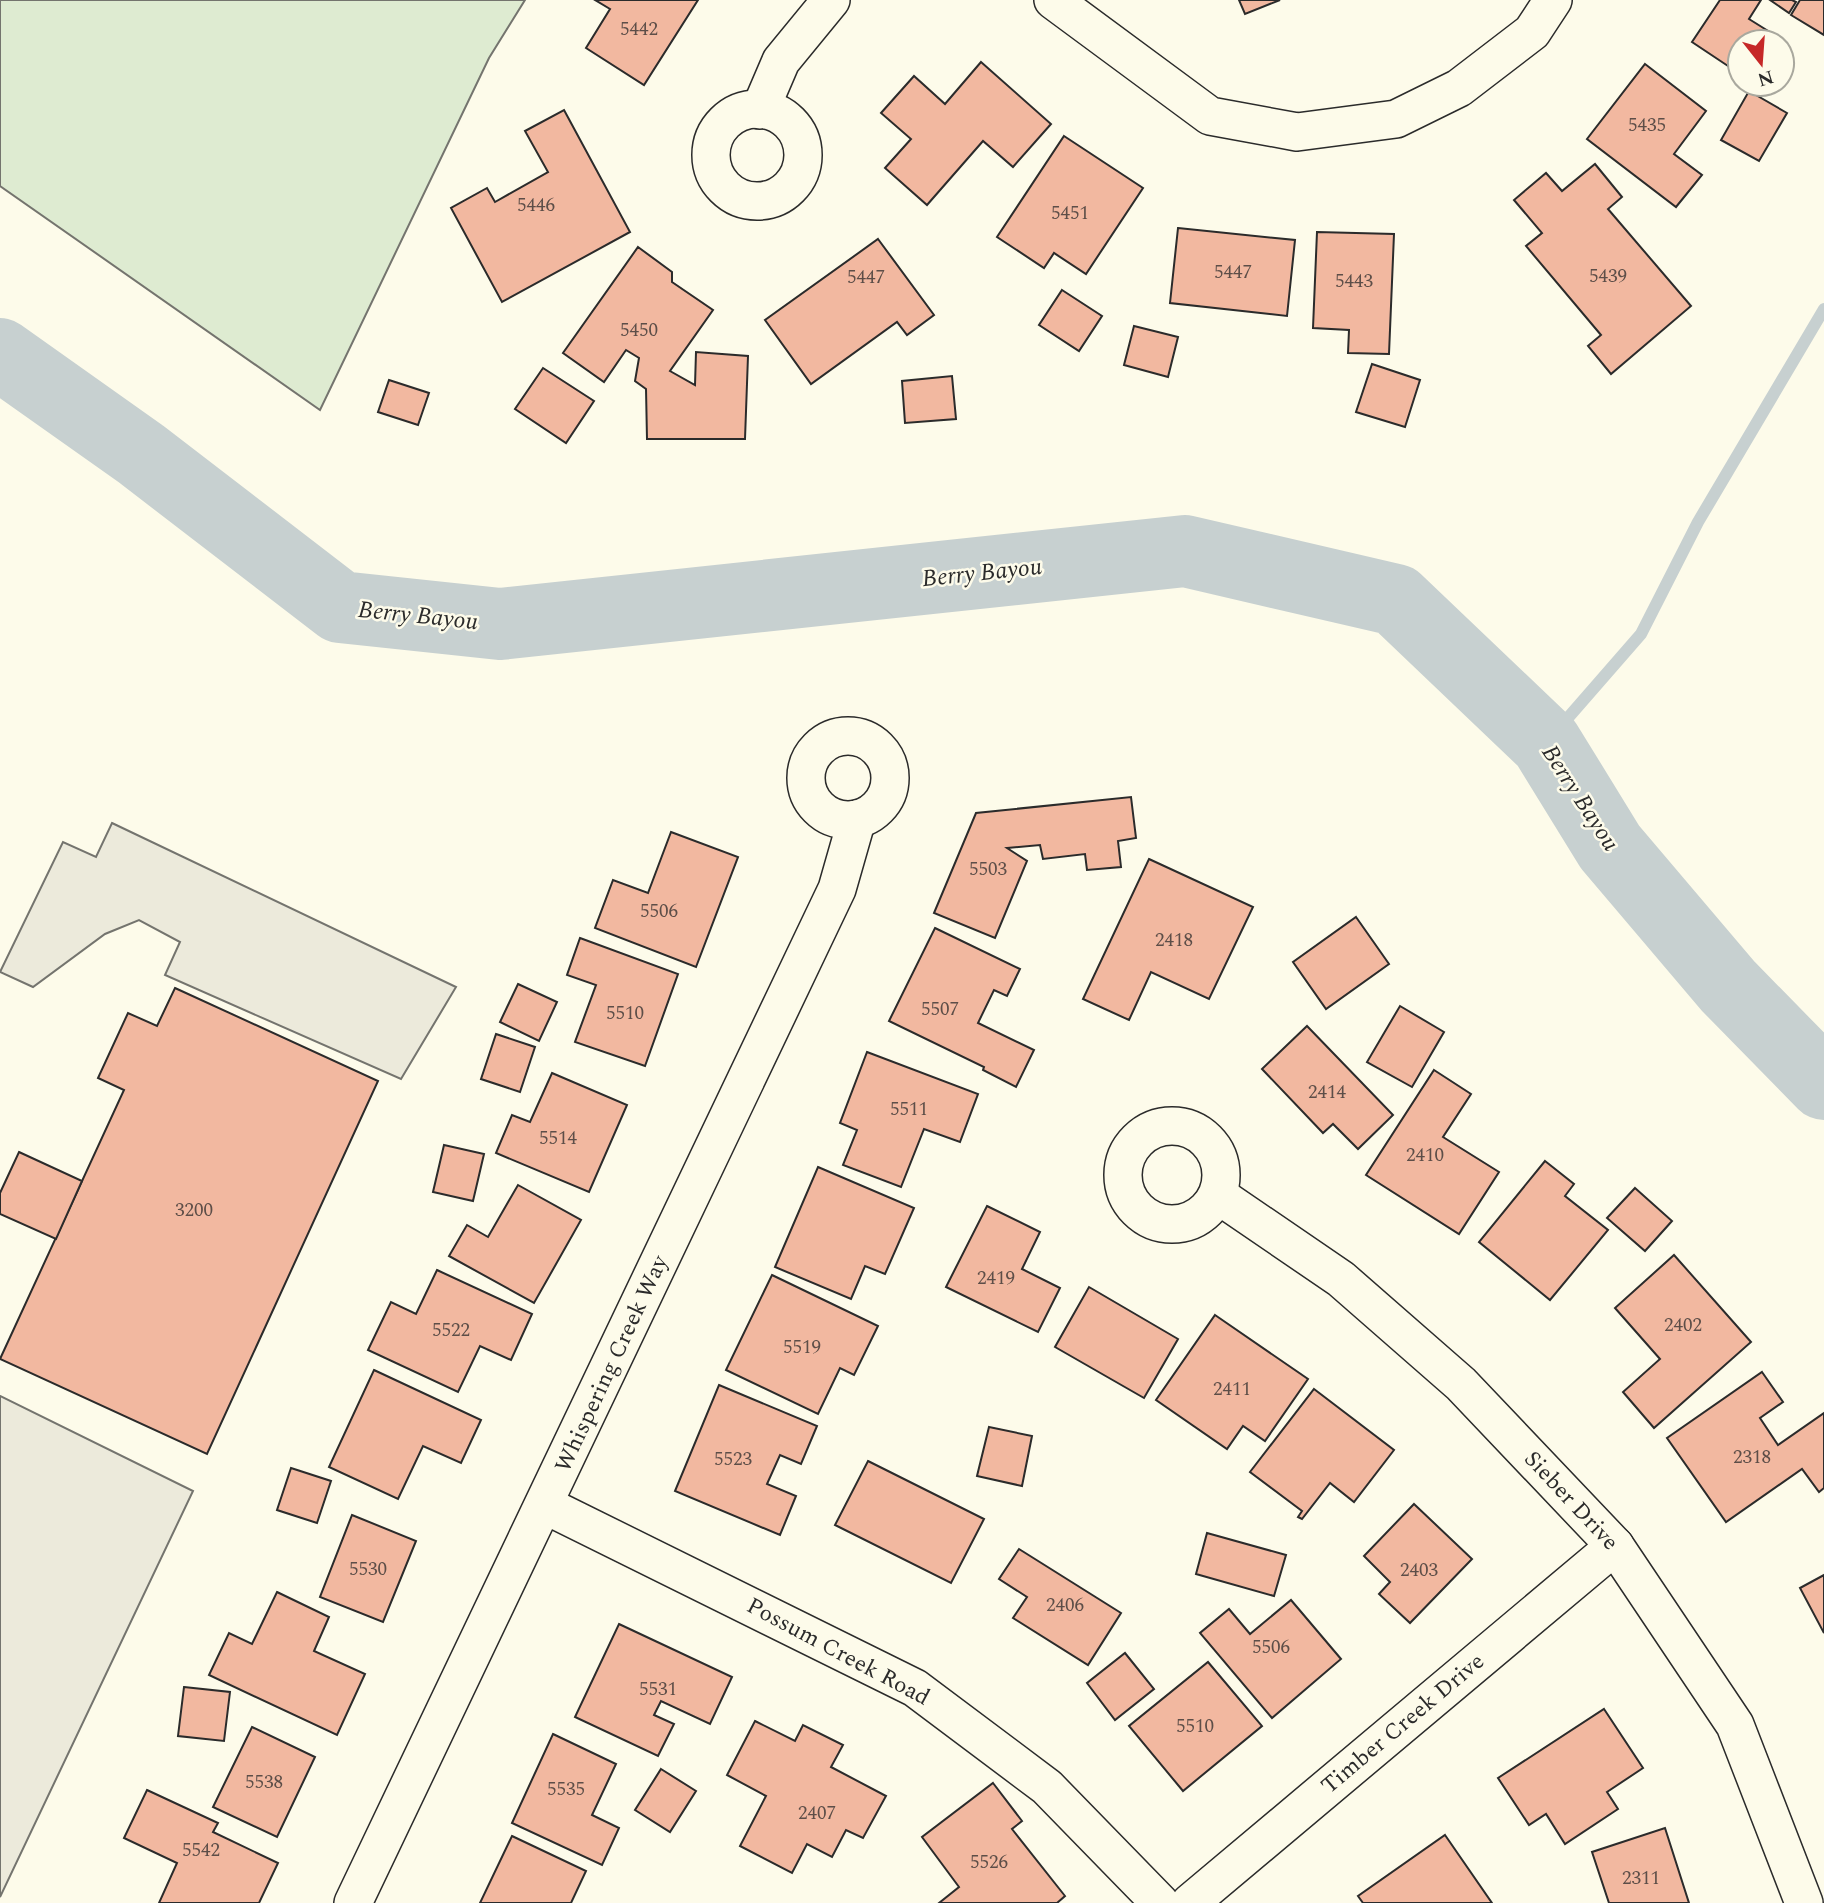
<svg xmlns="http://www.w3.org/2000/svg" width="1824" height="1903" viewBox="0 0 1824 1903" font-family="Spectral,serif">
	<rect width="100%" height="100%" fill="#fdfbea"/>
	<!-- green -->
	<polygon fill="#deebd1" stroke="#74746e" stroke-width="2" points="0,0 525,0 489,58 320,410 0,186"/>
	<!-- parking -->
	<g fill="#eceadb" stroke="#74746e" stroke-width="2">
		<polygon points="112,823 456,987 401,1079 165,975 180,942 139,920 105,934 33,987 0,972 63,842 96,857"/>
		<polygon points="0,1396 193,1491 0,1897"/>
	</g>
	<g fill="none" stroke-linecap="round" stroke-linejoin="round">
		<!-- stream -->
		<polyline stroke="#c7d0d0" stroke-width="12" points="1546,743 1641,634 1698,522 1824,309"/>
		<!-- river -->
		<polyline stroke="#c7d0d0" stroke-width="72" points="0,354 141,454 340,607 500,624 1185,551 1396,600 1546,743 1610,847 1728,986 1824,1084"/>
	</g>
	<!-- building -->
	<g fill="#f2b8a0" stroke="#2b2b2b" stroke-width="2">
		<polygon points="595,0 698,0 644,85 586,48 610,9"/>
		<polygon points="1239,0 1280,0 1245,14"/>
		<polygon points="1720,0 1761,0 1749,19 1773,34 1768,42 1740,42 1740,74 1692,42"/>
		<polygon points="1770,0 1792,0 1796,2 1789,13"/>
		<polygon points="1800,0 1824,0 1824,35 1791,15"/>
		<polygon points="981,62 1051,124 1013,167 983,141 927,205 885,168 911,139 881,113 914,76 945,104"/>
		<polygon points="1645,64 1706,111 1674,154 1702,175 1676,207 1587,139"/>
		<polygon points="1749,91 1787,113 1759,161 1721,140"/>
		<polygon points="564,110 630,232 502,302 451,208 487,188 495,202 548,172 525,131"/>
		<polygon points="1064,136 1143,188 1086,274 1054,253 1044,268 997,237"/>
		<polygon points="1595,164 1622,197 1608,209 1691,306 1611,374 1588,346 1601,335 1526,246 1542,233 1514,200 1546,173 1562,191"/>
		<polygon points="1178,228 1295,240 1287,316 1170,303"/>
		<polygon points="1317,232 1394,234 1389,354 1348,353 1349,330 1313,328"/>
		<polygon points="878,239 934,315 907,335 897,322 811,384 765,320"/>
		<polygon points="638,247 672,272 672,282 713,310 670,371 695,385 696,352 748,356 745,439 647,439 646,389 635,381 639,358 626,350 604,382 563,353"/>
		<polygon points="1062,290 1102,316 1079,351 1039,325"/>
		<polygon points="1134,326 1178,337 1168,377 1124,365"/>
		<polygon points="1372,364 1420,380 1405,427 1356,412"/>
		<polygon points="543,368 594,401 566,443 515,409"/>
		<polygon points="952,376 956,419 905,423 902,381"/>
		<polygon points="389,380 429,393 418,425 378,412"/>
		<polygon points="1131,797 1136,838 1118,841 1121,867 1087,870 1085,854 1043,859 1040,845 1007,848 1027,861 995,938 934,913 976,813"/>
		<polygon points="671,832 738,857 696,967 595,928 613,880 648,893"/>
		<polygon points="1149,859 1253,907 1209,999 1151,972 1129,1020 1083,999"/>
		<polygon points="1356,917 1389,964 1326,1009 1293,962"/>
		<polygon points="935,928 1020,969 1007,996 994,990 978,1023 1034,1050 1016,1087 983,1070 984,1067 889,1021"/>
		<polygon points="580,938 678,974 645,1066 575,1042 596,985 567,975"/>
		<polygon points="518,984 557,1002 539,1041 500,1022"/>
		<polygon points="175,988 378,1081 207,1454 0,1359 124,1090 98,1078 128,1013 157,1026"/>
		<polygon points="1400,1006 1444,1032 1412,1087 1367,1062"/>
		<polygon points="1307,1026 1393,1115 1358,1149 1333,1124 1323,1133 1262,1069"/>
		<polygon points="496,1034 535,1047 520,1092 481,1079"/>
		<polygon points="867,1052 978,1094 960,1142 924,1129 901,1187 843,1165 857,1130 840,1123"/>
		<polygon points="1434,1070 1471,1094 1443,1137 1499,1172 1459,1234 1366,1175"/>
		<polygon points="552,1073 627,1105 589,1192 496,1153 512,1115 530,1122"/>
		<polygon points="444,1145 484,1154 473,1201 433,1192"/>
		<polygon points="19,1152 82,1181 56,1239 0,1214 0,1193"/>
		<polygon points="1545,1161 1574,1184 1565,1196 1608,1230 1550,1300 1479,1242"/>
		<polygon points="818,1167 914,1208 885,1274 865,1266 851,1299 775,1267"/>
		<polygon points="518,1185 581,1220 534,1303 449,1256 467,1225 488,1237"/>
		<polygon points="1635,1188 1672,1221 1645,1251 1607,1218"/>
		<polygon points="987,1206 1040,1232 1022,1269 1060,1288 1038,1332 946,1287"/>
		<polygon points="1674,1255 1751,1342 1654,1428 1623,1392 1660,1359 1615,1308"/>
		<polygon points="437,1270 532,1314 511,1360 480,1346 458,1392 368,1350 391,1302 416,1314"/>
		<polygon points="772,1275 878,1326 854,1375 840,1368 818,1414 726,1370"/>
		<polygon points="1089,1287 1178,1339 1144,1398 1055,1347"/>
		<polygon points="1215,1315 1308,1379 1265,1441 1243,1426 1227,1449 1156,1400"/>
		<polygon points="374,1370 481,1420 461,1463 423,1446 398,1499 329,1467"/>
		<polygon points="1762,1372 1783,1402 1760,1418 1778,1445 1824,1413 1824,1488 1819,1492 1802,1469 1726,1522 1667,1438"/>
		<polygon points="719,1385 817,1426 801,1464 780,1455 767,1484 796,1496 780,1535 675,1491"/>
		<polygon points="1314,1389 1394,1450 1354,1502 1330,1483 1302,1519 1298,1517 1302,1511 1250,1472"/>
		<polygon points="989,1427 1032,1436 1022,1486 977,1476"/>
		<polygon points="868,1461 984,1519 951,1583 835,1525"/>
		<polygon points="291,1468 331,1481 317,1523 277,1510"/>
		<polygon points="1414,1504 1472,1559 1410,1623 1379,1594 1390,1582 1364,1556"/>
		<polygon points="352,1515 416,1541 383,1622 320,1597"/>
		<polygon points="1207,1533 1286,1555 1274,1596 1196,1574"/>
		<polygon points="1019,1549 1121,1613 1088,1665 1013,1618 1027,1597 999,1579"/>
		<polygon points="1824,1575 1824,1633 1800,1588"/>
		<polygon points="277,1592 329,1617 314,1651 365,1674 337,1735 209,1675 229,1633 252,1644"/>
		<polygon points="1291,1600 1341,1659 1272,1718 1200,1633 1229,1609 1250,1634"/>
		<polygon points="619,1624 732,1677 710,1724 661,1701 654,1715 674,1724 658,1756 575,1717"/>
		<polygon points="1125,1653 1154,1689 1115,1720 1087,1683"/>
		<polygon points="1208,1662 1262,1726 1183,1791 1129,1726"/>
		<polygon points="184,1687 230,1692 224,1741 178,1736"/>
		<polygon points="1604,1709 1643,1768 1607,1792 1618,1809 1565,1844 1546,1814 1529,1825 1498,1778"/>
		<polygon points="755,1721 795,1741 803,1725 843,1745 831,1767 886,1796 863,1838 846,1830 832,1857 807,1844 792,1873 740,1846 766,1796 727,1775"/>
		<polygon points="252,1727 315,1757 277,1837 213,1807"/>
		<polygon points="553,1734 616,1764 592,1815 619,1828 602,1865 512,1823"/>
		<polygon points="661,1769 696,1791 670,1832 635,1810"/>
		<polygon points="993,1783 1022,1821 1012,1829 1065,1896 1057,1903 939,1903 959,1887 922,1837"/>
		<polygon points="147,1790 218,1823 213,1832 278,1863 259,1903 159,1903 177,1863 124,1838"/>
		<polygon points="1665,1828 1689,1903 1609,1903 1592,1852"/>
		<polygon points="1445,1835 1492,1903 1363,1903 1358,1896"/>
		<polygon points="512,1836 586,1871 571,1903 480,1903"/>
	</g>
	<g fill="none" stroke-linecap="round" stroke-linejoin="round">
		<!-- street casing -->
		<g stroke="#2b2b2b" stroke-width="40">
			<g id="street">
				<polyline points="1053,0 1210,116 1297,132 1396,119 1459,88 1532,32 1553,0"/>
				<circle cx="757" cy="155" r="46"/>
				<polyline points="760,110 781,61 831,0"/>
				<circle cx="848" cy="778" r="42"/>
				<circle cx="1172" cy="1175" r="49"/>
				<polyline points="1218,1195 1341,1279 1461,1384 1615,1546 1735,1725 1804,1903"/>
				<polyline points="545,1505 915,1688 1047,1787 1160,1903"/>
				<polyline points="353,1903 837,889 857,819"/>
				<polyline points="1190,1903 1615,1546"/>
			</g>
		</g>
		<!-- street -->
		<use href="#street" stroke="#fdfbea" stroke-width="37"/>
	</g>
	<g text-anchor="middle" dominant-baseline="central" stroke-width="5" stroke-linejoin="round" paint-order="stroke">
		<!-- number labels -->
		<g font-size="19" fill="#5d4e48">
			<text x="639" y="29">5442</text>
			<text x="1647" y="125">5435</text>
			<text x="536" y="205">5446</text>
			<text x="1070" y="213">5451</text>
			<text x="1233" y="272">5447</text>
			<text x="1608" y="276">5439</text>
			<text x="866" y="277">5447</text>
			<text x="1354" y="281">5443</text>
			<text x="639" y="330">5450</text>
			<text x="988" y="869">5503</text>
			<text x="659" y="911">5506</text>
			<text x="1174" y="940">2418</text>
			<text x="940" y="1009">5507</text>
			<text x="625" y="1013">5510</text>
			<text x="1327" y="1092">2414</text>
			<text x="909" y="1109">5511</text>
			<text x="558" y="1138">5514</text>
			<text x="1425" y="1155">2410</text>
			<text x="194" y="1210">3200</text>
			<text x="996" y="1278">2419</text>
			<text x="1683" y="1325">2402</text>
			<text x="451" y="1330">5522</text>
			<text x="802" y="1347">5519</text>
			<text x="1232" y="1389">2411</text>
			<text x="1752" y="1457">2318</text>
			<text x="733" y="1459">5523</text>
			<text x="368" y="1569">5530</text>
			<text x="1419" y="1570">2403</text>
			<text x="1065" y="1605">2406</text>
			<text x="1271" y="1647">5506</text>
			<text x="658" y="1689">5531</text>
			<text x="1195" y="1726">5510</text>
			<text x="264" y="1782">5538</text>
			<text x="566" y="1789">5535</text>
			<text x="817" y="1813">2407</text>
			<text x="201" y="1850">5542</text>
			<text x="989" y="1862">5526</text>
			<text x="1641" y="1878">2311</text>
		</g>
		<!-- street labels -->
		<g font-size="23" fill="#2b2b2b" stroke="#fdfbea">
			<text transform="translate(612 1364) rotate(-65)">Whispering Creek Way</text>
			<text transform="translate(1571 1501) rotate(47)">Sieber Drive</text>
			<text transform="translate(838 1652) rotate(28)">Possum Creek Road</text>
			<text transform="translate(1403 1724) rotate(-40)">Timber Creek Drive</text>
		</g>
		<!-- water labels -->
		<g font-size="24" font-style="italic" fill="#2b2b2b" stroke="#fdfbea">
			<text transform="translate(982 573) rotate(-6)">Berry Bayou</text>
			<text transform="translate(418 616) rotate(6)">Berry Bayou</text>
			<text transform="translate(1580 798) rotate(57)">Berry Bayou</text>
		</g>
	</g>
	<!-- north arrow -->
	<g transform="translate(1761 63) rotate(163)"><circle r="33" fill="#fdfbea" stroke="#a9a89e" stroke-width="2"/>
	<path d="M0-5L12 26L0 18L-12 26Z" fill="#c62828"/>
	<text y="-10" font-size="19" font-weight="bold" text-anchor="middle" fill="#2b2b2b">N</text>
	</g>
</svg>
